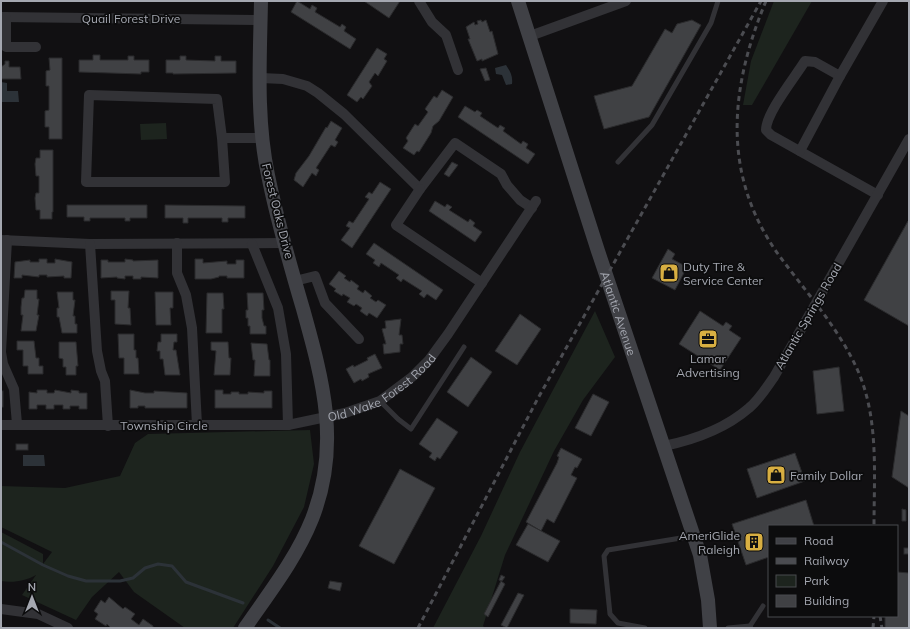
<svg xmlns="http://www.w3.org/2000/svg" width="910" height="629" viewBox="0 0 910 629" font-family="Mulish,sans-serif">
	<rect width="100%" height="100%" fill="#111012"/>
	<!-- green -->
	<g fill="#1d241e">
		<polygon points="774,1 812,1 752,105 743,105 751,61"/>
		<polygon points="166,123 167,139 141,140 140,124"/>
		<polygon points="595,311 615,357 583,400 554,451 505,555 483,626 485,628 433,628 481,536 520,452"/>
		<path d="M310,430l4,34 -10,43 -31,59 -40,62h-48l-51,-36 -15,-20 -27,25 -16,23 -54,-25 14,-20c-10,6 -23,8 -35,6v-49l42,22v10l9,-12 -51,-25v-41l64,2 55,-12 15,-33 13,-9z"/>
	</g>
	<!-- water -->
	<g fill="#2c3238">
		<path d="M506,65c4,6 7,11 6,19l-6,1 -4,-10 -6,-1 -1,-6z"/>
		<polygon points="1,82 7,83 7,91 18,91 19,102 1,102"/>
		<polygon points="23,455 44,455 45,466 23,466"/>
	</g>
	<g fill="none" stroke-linecap="round" stroke-linejoin="round">
		<!-- stream -->
		<g stroke="#2c3238" stroke-width="3">
			<polyline points="1,542 43,565 68,576 86,581 120,581 133,578 145,568 158,564 172,566 186,582 243,603"/>
			<polyline points="268,620 280,628"/>
		</g>
	</g>
	<!-- building -->
	<g fill="#404144" stroke="#2b2b2d">
		<polygon points="297,1 310,9 312,5 317,8 315,12 340,27 342,24 346,27 344,31 356,39 350,49 291,12"/>
		<polygon points="364,1 400,1 389,18"/>
		<polygon points="481,20 482,22 486,20 490,32 492,31 498,54 482,61 482,59 477,61 468,39 470,39 466,27 474,22 475,25 478,24 477,21"/>
		<polygon points="692,20 701,25 649,117 604,129 594,96 632,86 665,29 672,33 677,24"/>
		<polygon points="377,48 387,54 384,59 387,61 378,76 375,73 369,82 372,86 363,99 361,97 357,102 347,95"/>
		<polygon points="93,55 100,55 100,60 128,60 128,56 134,56 134,60 149,60 149,72 141,72 141,74 79,72 79,60 93,60"/>
		<polygon points="180,56 186,56 186,60 215,61 215,56 221,56 221,61 236,61 236,73 173,74 173,73 166,73 166,60 180,60"/>
		<polygon points="49,58 62,58 62,139 49,139 49,127 45,127 45,111 49,110 49,86 46,86 46,71 50,70"/>
		<polygon points="5,61 9,61 9,67 20,67 21,79 1,79 1,67 5,64"/>
		<polygon points="486,68 490,80 485,81 480,69"/>
		<polygon points="442,90 453,97 439,121 433,126 431,133 419,152 417,151 414,155 403,148 408,141 406,138 415,124 418,126 428,112 425,109 434,96 437,98"/>
		<polygon points="465,106 475,112 477,110 482,113 480,116 498,128 500,125 505,128 503,131 521,144 523,141 528,144 526,148 535,154 528,164 458,117"/>
		<polygon points="331,121 342,128 335,140 338,142 335,147 331,145 316,168 319,170 316,176 312,173 303,187 294,180 296,173 309,156 326,127 327,128"/>
		<polygon points="40,150 53,150 53,212 52,212 52,219 40,219 40,210 36,210 35,198 36,193 39,193 39,176 36,176 35,164 36,158 40,158"/>
		<polygon points="452,162 458,165 449,177 444,174"/>
		<polygon points="380,182 391,189 352,248 341,240 350,228 346,226 349,221 353,223 369,199 365,197 369,192 372,194"/>
		<polygon points="435,201 445,207 447,204 452,207 449,210 468,222 470,219 475,223 473,226 482,232 475,242 429,211"/>
		<polygon points="67,205 147,205 147,218 130,218 130,221 125,221 125,218 90,218 90,221 84,221 84,217 67,217"/>
		<polygon points="165,205 245,206 245,218 228,218 228,222 222,222 222,218 188,218 188,223 183,223 183,218 165,218"/>
		<polygon points="908,221 909,221 909,326 864,300"/>
		<polygon points="374,243 443,290 436,300 427,294 424,298 419,294 422,291 403,279 401,282 396,278 399,275 381,263 379,267 373,263 375,260 366,254"/>
		<polygon points="668,249 675,254 672,259 687,267 675,290 652,278"/>
		<polygon points="39,259 47,259 47,263 55,263 55,259 72,262 71,278 64,278 64,276 47,277 47,275 39,275 39,277 22,275 22,278 14,278 15,262 30,260 30,262 39,262"/>
		<polygon points="125,259 133,260 133,261 158,260 158,278 141,277 141,279 133,279 133,276 125,276 125,279 117,278 117,277 101,278 101,260 108,260 108,262 125,262"/>
		<polygon points="195,259 203,259 203,263 227,261 227,264 236,264 236,260 244,260 244,278 227,278 227,276 219,276 219,277 211,279 195,279"/>
		<polygon points="339,271 346,276 344,278 350,282 351,280 359,286 357,289 363,293 365,290 372,296 370,298 376,302 378,300 386,305 377,318 369,313 367,316 360,311 362,308 356,304 354,306 347,302 350,298 343,294 342,296 334,291 336,289 329,284"/>
		<polygon points="25,290 37,290 37,299 39,299 37,315 39,315 36,331 21,331 23,315 21,315 21,307 22,298 24,298"/>
		<polygon points="111,291 129,291 128,308 130,308 131,325 115,324 115,300 111,300"/>
		<polygon points="57,292 73,292 73,300 75,300 73,316 75,316 75,324 77,324 77,333 62,333 59,317 57,317 57,308 59,308"/>
		<polygon points="155,292 173,292 173,308 170,308 171,325 156,325"/>
		<polygon points="207,293 223,293 224,309 222,309 222,333 206,333"/>
		<polygon points="247,293 263,293 264,310 262,310 262,318 264,326 266,326 266,334 250,334 250,326 248,326 248,318 246,318 246,310 248,310"/>
		<polygon points="700,311 723,326 726,322 732,326 729,330 741,338 720,370 679,344"/>
		<polygon points="520,314 541,329 517,365 495,351"/>
		<polygon points="401,319 399,335 402,335 403,344 400,344 400,352 384,354 383,344 386,344 382,329 386,328 385,321"/>
		<polygon points="118,334 134,334 134,350 136,350 136,358 138,358 139,374 124,374 124,358 119,358"/>
		<polygon points="161,334 177,334 177,342 174,342 173,350 176,350 180,375 165,375 163,359 160,359 160,351 157,351 158,342 161,342"/>
		<polygon points="17,341 34,341 36,358 39,358 39,366 43,366 43,374 28,374 28,366 23,366 23,350 17,350"/>
		<polygon points="59,342 76,342 78,366 76,366 76,375 66,375 66,367 63,367 63,359 59,358"/>
		<polygon points="211,342 228,342 229,358 231,358 230,375 214,375 216,351 211,350"/>
		<polygon points="251,343 267,344 269,360 270,360 270,376 254,376 255,360 253,360"/>
		<polygon points="375,354 382,368 368,374 369,377 362,381 361,379 354,383 346,369 353,365 354,367 368,360 367,358"/>
		<polygon points="471,357 492,372 468,407 447,392"/>
		<polygon points="839,367 844,411 817,414 813,371"/>
		<polygon points="37,390 47,390 47,393 54,393 55,390 71,393 71,390 79,391 79,393 87,393 87,409 79,409 79,406 70,406 70,409 63,409 63,405 54,405 54,409 46,409 46,405 37,405 37,409 29,409 29,392 37,393"/>
		<polygon points="130,390 145,393 154,393 154,391 187,393 187,408 145,408 145,406 138,406 138,408 130,408"/>
		<polygon points="215,390 223,390 223,394 231,394 231,392 239,392 239,394 248,394 248,392 264,393 264,391 272,391 272,408 215,408"/>
		<rect x="1" y="391" width="2" height="16"/>
		<polygon points="593,394 609,402 591,436 575,428"/>
		<polygon points="901,411 909,416 909,488 892,477"/>
		<polygon points="437,418 458,432 440,459 437,457 435,461 429,457 432,453 419,444"/>
		<rect x="16" y="444" width="12" height="6"/>
		<polygon points="561,448 582,459 577,468 575,467 571,475 577,478 554,523 547,519 541,531 526,522 557,463 559,457 557,456"/>
		<polygon points="795,453 805,481 757,498 747,469"/>
		<polygon points="400,469 435,488 394,564 359,546"/>
		<polygon points="806,500 814,526 769,526 769,557 746,565 732,524"/>
		<polygon points="902,509 906,510 906,521 902,521"/>
		<polygon points="528,524 560,541 548,562 516,545"/>
		<rect x="904" y="548" width="5" height="6"/>
		<polygon points="897,572 909,573 909,628 885,628 885,616 897,616"/>
		<polygon points="501,575 505,577 502,581 499,580"/>
		<polygon points="330,581 342,583 340,591 328,588"/>
		<polygon points="501,581 505,584 488,617 484,614"/>
		<polygon points="518,593 524,595 507,628 501,625"/>
		<polygon points="109,597 123,609 125,607 135,614 131,619 139,625 143,619 153,626 153,628 111,628 107,624 106,626 95,619 98,614 94,611 101,600 105,603"/>
		<polygon points="570,609 597,610 596,624 570,623"/>
	</g>
	<g fill="none" stroke-linecap="round" stroke-linejoin="round">
		<!-- lane -->
		<g stroke="#323236" stroke-width="5">
			<polyline points="618,162 652,125 711,23 718,1"/>
			<polyline points="380,401 398,419 411,429 464,347"/>
			<polyline points="750,626 763,606"/>
			<polyline points="645,628 618,623 610,614 604,556 608,550 693,536"/>
			<polyline points="728,628 750,626 751,628"/>
		</g>
		<!-- street -->
		<g stroke="#323236" stroke-width="10">
			<polyline points="419,1 432,22 446,35 458,70"/>
			<polyline points="1,17 261,20"/>
			<polyline points="6,17 6,47 36,47"/>
			<polyline points="530,36 626,1"/>
			<path d="M840,76l-25,-14 -10,-1c-10,16 -39,52 -39,69l5,5 107,60"/>
			<polyline points="261,78 283,79 307,86 318,93 344,114 420,189 455,143 501,174 507,185 520,200 532,208"/>
			<polyline points="222,138 225,182 86,182 89,95 217,99 222,138 262,138"/>
			<polyline points="800,151 840,76 883,1"/>
			<polyline points="420,189 396,225 482,283"/>
			<polyline points="1,240 90,244 285,243"/>
			<polyline points="7,240 1,352 3,364 14,389 17,424"/>
			<polyline points="177,243 177,273 186,295 192,328 197,425"/>
			<polyline points="90,244 97,351 101,371 105,381 108,426"/>
			<polyline points="252,244 278,308 286,354 288,425"/>
			<polyline points="295,281 315,276 325,303 359,339"/>
			<path id="s1" d="M1,425h287l57,-12 35,-12 32,-24 17,-17 19,-26 88,-133"/>
			<path d="M664,446c29,-6 62,-18 85,-38 10,-8 17,-20 25,-31l135,-238"/>
			<polyline points="1,609 38,614 68,628"/>
		</g>
		<!-- secondary -->
		<g stroke="#404146" stroke-width="14">
			<path id="s2" d="M518,1l80,250 102,304 8,45 2,28"/>
			<path d="M245,628c24,-35 51,-69 67,-109 29,-74 11,-138 -9,-210 -13,-44 -26,-89 -35,-134 -12,-56 -8,-117 -7,-174"/>
		</g>
		<!-- rail -->
		<g stroke="#4b4c51" stroke-width="3" stroke-dasharray="5 4" stroke-linecap="butt">
			<path d="M766,1c-36,86 -45,173 12,253 27,37 61,74 80,117 21,48 16,104 16,155"/>
			<polyline points="880,616 882,628"/>
			<polyline points="418,628 537,400 761,1"/>
			<polyline points="873,628 874,616"/>
		</g>
	</g>
	<!-- icons -->
	<defs>
		<g id="shop-square" transform="scale(1)"><rect x="-9" y="-9" width="18" height="18" rx="4" fill="#d8af42" stroke="#0c0c0d"/><path d="M-5-2.5h2.3a2.7 3.5 0 0 1 5.4 0H5L5.5 6h-11ZM-1.5-2.5h3a1.5 2.3 0 0 0-3 0Z" fill="#111"/></g>
		<g id="office-square" transform="scale(1)"><rect x="-9" y="-9" width="18" height="18" rx="4" fill="#d8af42" stroke="#0c0c0d"/><path d="M-6-3h4V-5.5h4V-3h4V5H-6ZM-1-4.5V-3h2v-1.5ZM-6 0V1H6V0Z" fill="#111"/></g>
		<g id="building-square" transform="scale(1)"><rect x="-9" y="-9" width="18" height="18" rx="4" fill="#d8af42" stroke="#0c0c0d"/><path d="M-4-6H4V6H1V3H-1V6H-4ZM-2.5-4.3h1.7v1.8h-1.7ZM.8-4.3h1.7v1.8H.8ZM-2.5-1h1.7V.8h-1.7ZM.8-1h1.7V.8H.8Z" fill="#111"/></g>
	</defs>
	<g fill-rule="evenodd">
		<use href="#shop-square" x="669" y="273"/>
		<use href="#office-square" x="708" y="339"/>
		<use href="#shop-square" x="776" y="475"/>
		<use href="#building-square" x="754" y="542"/>
	</g>
	<g text-anchor="middle" dominant-baseline="central" stroke-width="3.5" stroke-linejoin="round" paint-order="stroke">
		<!-- street labels -->
		<g font-size="12" fill="#a4a7b0" stroke="#0c0c0d">
			<text x="131" y="18">Quail Forest Drive</text>
			<text transform="translate(278 211) rotate(76)">Forest Oaks Drive</text>
			<text stroke="none"><textPath href="#s2" startOffset="328">Atlantic Avenue</textPath></text>
			<text transform="translate(808 316) rotate(-60)">Atlantic Springs Road</text>
			<text stroke="none"><textPath href="#s1" startOffset="390">Old Wake Forest Road</textPath></text>
			<text x="164" y="425">Township Circle</text>
		</g>
		<!-- poi labels -->
		<g font-size="12" fill="#a4a7b0" stroke="#0c0c0d" text-anchor="start">
			<text x="683" y="266">Duty Tire &amp;<tspan x="683" dy="14">Service Center</tspan></text>
			<text x="708" y="358" text-anchor="middle">Lamar<tspan x="708" dy="14">Advertising</tspan></text>
			<text x="790" y="475">Family Dollar</text>
			<text x="740" y="535" text-anchor="end">AmeriGlide<tspan x="740" dy="14">Raleigh</tspan></text>
		</g>
	</g>
	<!-- border -->
	<rect width="910" height="629" fill="none" stroke="#a4a7b0" stroke-width="4"/>
	<!-- legend -->
	<rect x="768" y="525" width="130" height="92" fill="#0c0c0d" stroke="#494a4e"/>
	<rect x="776" y="538" width="20" height="6" fill="#404146" stroke="#494a4e"/>
	<text x="804" y="545" font-size="12" fill="#a4a7b0">Road</text>
	<rect x="776" y="558" width="20" height="6" fill="#4b4c51" stroke="#494a4e"/>
	<text x="804" y="565" font-size="12" fill="#a4a7b0">Railway</text>
	<rect x="776" y="575" width="20" height="12" fill="#1d241e" stroke="#494a4e"/>
	<text x="804" y="585" font-size="12" fill="#a4a7b0">Park</text>
	<rect x="776" y="595" width="20" height="12" fill="#404144" stroke="#494a4e"/>
	<text x="804" y="605" font-size="12" fill="#a4a7b0">Building</text>
	<!-- north arrow -->
	<g transform="translate(32 597)" stroke="#0c0c0d" stroke-width="3" paint-order="stroke">
	<path d="M0-3L7 15L0 10L-7 15Z" fill="#a4a7b0"/>
	<text y="-6" font-size="11" font-weight="bold" text-anchor="middle" fill="#a4a7b0">N</text>
	</g>
</svg>
